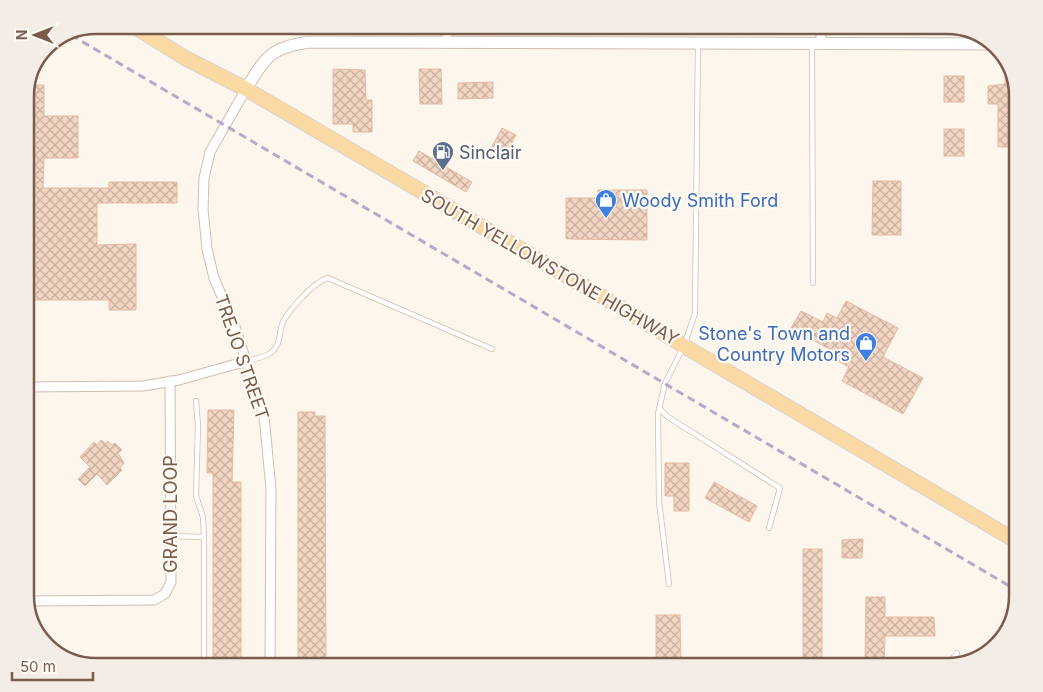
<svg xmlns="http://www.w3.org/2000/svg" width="1043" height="692" viewBox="0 0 1043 692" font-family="Inter,sans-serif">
	<defs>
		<pattern id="building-cross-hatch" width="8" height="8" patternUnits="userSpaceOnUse" patternTransform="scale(1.25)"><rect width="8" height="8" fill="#f3d5c3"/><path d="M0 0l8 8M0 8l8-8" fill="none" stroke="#cab0a1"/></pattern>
	</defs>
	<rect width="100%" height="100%" fill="#fdf6ec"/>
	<!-- building -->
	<g fill="url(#building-cross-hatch)" stroke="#e6bba3">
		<polygon points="1005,59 1011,64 1017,93 1018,147 998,147 998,104 988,104 988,86 1005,84"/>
		<polygon points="333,69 365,70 366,100 372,100 372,132 353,132 353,124 333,124"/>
		<polygon points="419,69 441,69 442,104 420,104"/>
		<rect x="944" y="76" width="20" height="26"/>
		<polygon points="493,82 493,98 458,99 458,83"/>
		<polygon points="28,85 44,85 44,116 78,116 78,158 44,158 43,188 109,188 109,182 177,182 177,203 97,203 97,245 136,244 136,310 109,310 109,300 25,300 25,92"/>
		<polygon points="502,128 516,135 504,158 490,150"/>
		<rect x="944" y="129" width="20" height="27"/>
		<polygon points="419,151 472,182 466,192 413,161"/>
		<polygon points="873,181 901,181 901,235 872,235"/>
		<polygon points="598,190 647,190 647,240 566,239 566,198 598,198"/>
		<polygon points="846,301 898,328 883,357 923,378 903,414 842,381 849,367 828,356 831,350 791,328 801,311 823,322 827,313 837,318"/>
		<polygon points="208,410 234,410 232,482 241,482 241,667 213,667 213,473 207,473"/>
		<polygon points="298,412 315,412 315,416 325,416 326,667 298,667"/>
		<polygon points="101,440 106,444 108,441 112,445 115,443 122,450 118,453 124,463 120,468 122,470 107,485 97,474 85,486 78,479 90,467 80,457 94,442 97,445"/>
		<polygon points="665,463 689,463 689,511 674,511 674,496 665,496"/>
		<polygon points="714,482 757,506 749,522 705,498"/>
		<polygon points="863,539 862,558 842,558 842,540"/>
		<rect x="803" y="549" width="19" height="118"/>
		<polygon points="866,597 885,597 885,617 934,617 935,636 885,636 884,667 865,666"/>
		<polygon points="656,615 680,615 681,667 656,667"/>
	</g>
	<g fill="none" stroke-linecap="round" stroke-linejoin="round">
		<!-- service casing -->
		<g stroke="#d1beb0" stroke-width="6">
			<g id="service">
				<polyline points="812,45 813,283"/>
				<path d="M247,361c7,-2 19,-4 25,-9 10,-9 6,-21 12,-32 7,-12 31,-39 44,-42l164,71"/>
				<polyline points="659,408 668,417 780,488 769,528"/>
				<polyline points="170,536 204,537 203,517 196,496 198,425 196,401"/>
				<polyline points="669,584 659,501 658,414 665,383 684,346 695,313 698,44"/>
				<polyline points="953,666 953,658 957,653"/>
				<polyline points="204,667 204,537"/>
			</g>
		</g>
		<!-- minor casing -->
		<g stroke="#d1beb0" stroke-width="11">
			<g id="minor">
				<polyline points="447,25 447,43"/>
				<polyline points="821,44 821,25"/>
				<polyline points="246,89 210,152 204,178 203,209 207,249 214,278 235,327 264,416 271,489 270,667"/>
				<polyline points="25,387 143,386 179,380 247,361"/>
				<polyline points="25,601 154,600 165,594 171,582 170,381"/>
			</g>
		</g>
		<!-- tertiary casing -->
		<g stroke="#d1beb0" stroke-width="13">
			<path id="tertiary" d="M246,89c20,-32 23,-41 63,-47l684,2"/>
		</g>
		<!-- primary casing -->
		<g stroke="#dad1cd" stroke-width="16">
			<polyline id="primary" points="132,25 185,58 246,89 625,310 684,346 1018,542"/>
		</g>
		<!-- service -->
		<use href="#service" stroke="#fff" stroke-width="4.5"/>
		<!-- minor -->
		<use href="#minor" stroke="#fff" stroke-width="9"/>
		<!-- tertiary -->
		<use href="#tertiary" stroke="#fff" stroke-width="11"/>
		<!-- primary -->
		<use href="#primary" stroke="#fbd9a5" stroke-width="14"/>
		<!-- rail -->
		<polyline stroke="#b9a8c9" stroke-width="3" stroke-dasharray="8 5" stroke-linecap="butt" points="71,35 1018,591"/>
	</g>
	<!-- icons -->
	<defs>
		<g id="fuel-pin" transform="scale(1.125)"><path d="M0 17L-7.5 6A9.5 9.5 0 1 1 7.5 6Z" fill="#5c6f8a" stroke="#fffaf3"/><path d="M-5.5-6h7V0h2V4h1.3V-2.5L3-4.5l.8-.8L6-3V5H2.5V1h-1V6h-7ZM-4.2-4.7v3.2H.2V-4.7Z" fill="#fff"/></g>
		<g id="shop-pin" transform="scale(1.125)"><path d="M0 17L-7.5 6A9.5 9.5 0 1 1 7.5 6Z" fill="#3f7fe0" stroke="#fffaf3"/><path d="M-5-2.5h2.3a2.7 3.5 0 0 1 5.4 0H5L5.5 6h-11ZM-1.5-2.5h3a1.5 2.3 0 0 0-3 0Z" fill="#fff"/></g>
	</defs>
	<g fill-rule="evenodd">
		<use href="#fuel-pin" x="443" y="152"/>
		<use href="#shop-pin" x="606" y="200"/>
		<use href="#shop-pin" x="866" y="343"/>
	</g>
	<g text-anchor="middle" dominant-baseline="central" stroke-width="4.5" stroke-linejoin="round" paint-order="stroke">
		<!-- service labels -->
		<g font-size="18" fill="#4e5e75" stroke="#fffaf3" text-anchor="start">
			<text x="459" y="152">Sinclair</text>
		</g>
		<!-- shop labels -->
		<g font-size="18" fill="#366cbe" stroke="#fffaf3" text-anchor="start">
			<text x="622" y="200">Woody Smith Ford</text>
			<text x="850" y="333" text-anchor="end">Stone's Town and<tspan x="850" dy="21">Country Motors</tspan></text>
		</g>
		<!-- street labels -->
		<g font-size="18" fill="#7a5c4d" stroke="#fffaf3">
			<text transform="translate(550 267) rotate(30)">SOUTH YELLOWSTONE HIGHWAY</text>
			<text transform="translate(242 357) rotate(71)">TREJO STREET</text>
			<text transform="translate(170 514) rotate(-90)">GRAND LOOP</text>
		</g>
	</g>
	<!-- crop -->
	<path d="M0 0H1043V692H0ZM96 34H947A62 62 0 0 1 1009 96V596A62 62 0 0 1 947 658H96A62 62 0 0 1 34 596V96A62 62 0 0 1 96 34Z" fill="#f4ede6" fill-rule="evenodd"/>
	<path fill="none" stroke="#7a5c4d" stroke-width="2.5" d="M96 34H947A62 62 0 0 1 1009 96V596A62 62 0 0 1 947 658H96A62 62 0 0 1 34 596V96A62 62 0 0 1 96 34Z"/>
	<!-- north arrow -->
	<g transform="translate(35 35) rotate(270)" stroke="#fffaf3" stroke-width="4" paint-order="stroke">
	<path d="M0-4L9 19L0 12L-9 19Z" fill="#7a5c4d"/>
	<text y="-8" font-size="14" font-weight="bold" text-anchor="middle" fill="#7a5c4d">N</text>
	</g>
	<!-- scale -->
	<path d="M12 672v8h81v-8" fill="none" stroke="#7a5c4d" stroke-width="2.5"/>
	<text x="20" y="672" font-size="15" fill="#7a5c4d" stroke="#fffaf3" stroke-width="4" paint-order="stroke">50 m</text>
</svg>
